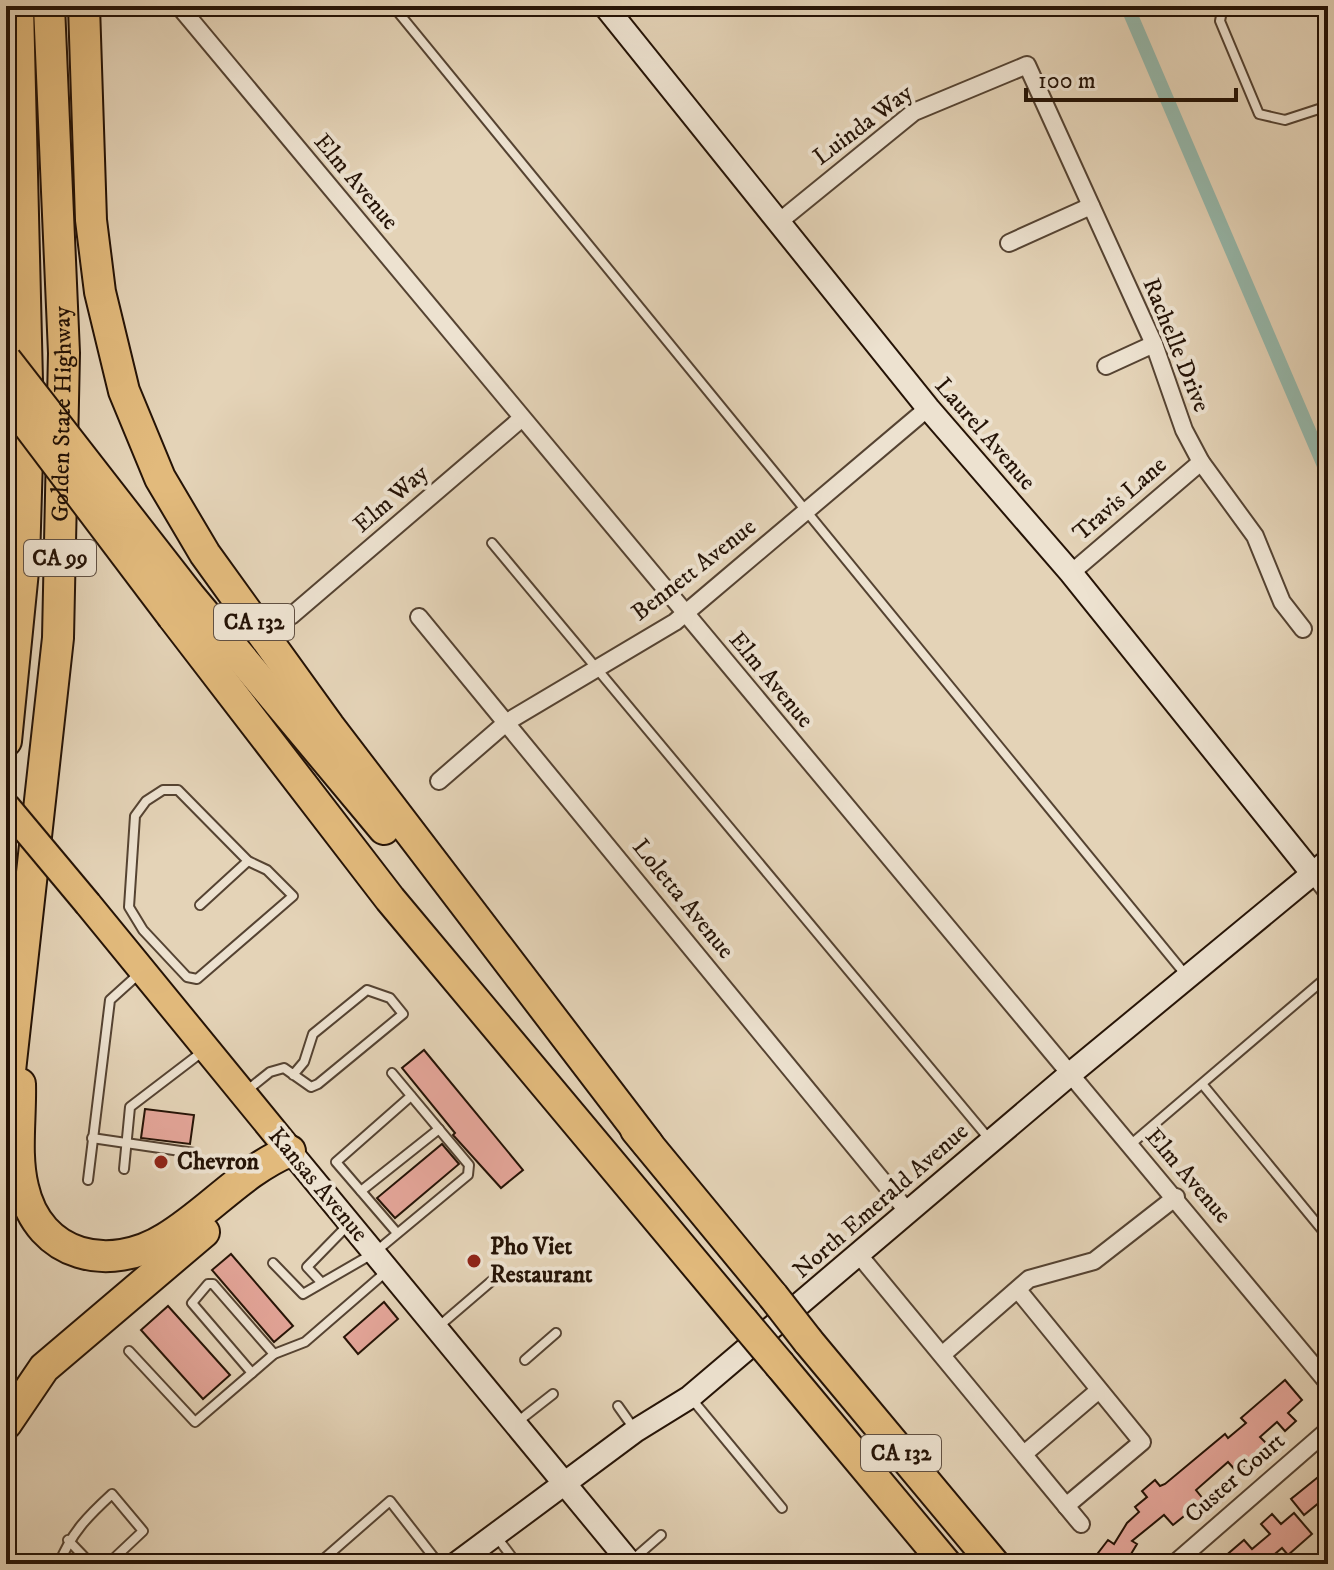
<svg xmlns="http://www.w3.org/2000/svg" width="1334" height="1570" viewBox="0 0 1334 1570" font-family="'IM FELL DW Pica',serif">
	<rect width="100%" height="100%" fill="#e4d3b7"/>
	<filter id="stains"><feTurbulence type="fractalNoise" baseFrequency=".0025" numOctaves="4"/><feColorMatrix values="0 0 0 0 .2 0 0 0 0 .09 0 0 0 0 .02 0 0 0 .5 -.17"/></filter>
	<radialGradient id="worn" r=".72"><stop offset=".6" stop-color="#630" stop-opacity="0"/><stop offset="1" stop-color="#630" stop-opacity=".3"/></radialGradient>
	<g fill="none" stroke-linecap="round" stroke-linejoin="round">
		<!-- canal -->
		<polyline stroke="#96b8ab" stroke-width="14" points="1127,6 1328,475"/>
	</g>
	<!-- building -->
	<g fill="#e5a69a" stroke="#251306" stroke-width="2">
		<polygon points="424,1050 523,1170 501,1188 453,1135 455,1133 402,1068"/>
		<polygon points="145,1109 194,1115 190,1144 141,1138"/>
		<polygon points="442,1144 459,1164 395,1218 377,1198"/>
		<polygon points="231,1254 293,1326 274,1342 212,1270"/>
		<polygon points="384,1302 398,1319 358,1354 344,1337"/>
		<polygon points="168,1306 230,1375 203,1399 141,1330"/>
		<polygon points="1285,1380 1302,1400 1288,1413 1296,1421 1285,1431 1277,1422 1260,1437 1268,1445 1237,1472 1228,1462 1196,1490 1204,1500 1173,1525 1164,1515 1132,1541 1137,1544 1125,1564 1107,1564 1095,1557 1108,1540 1114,1544 1127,1523 1139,1512 1135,1507 1147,1497 1142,1491 1155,1480 1160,1486 1165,1484 1225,1434 1228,1438 1246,1423 1241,1418"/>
		<polygon points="1328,1469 1328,1511 1320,1502 1304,1515 1291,1499"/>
		<polygon points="1294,1513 1312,1534 1288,1555 1282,1548 1263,1564 1216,1564 1244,1540 1252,1549 1270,1534 1261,1524 1272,1514 1281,1524"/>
	</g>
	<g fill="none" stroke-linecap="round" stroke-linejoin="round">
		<!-- lane casing -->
		<g stroke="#554332" stroke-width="12">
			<g id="lane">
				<polyline points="393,6 1185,974"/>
				<polyline points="1223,6 1220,21 1259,114 1285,120 1328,106"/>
				<polyline points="492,543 990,1140"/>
				<polygon points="163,790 178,790 248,861 267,870 293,896 197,979 187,977 143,930 129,907 135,816 146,801"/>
				<polyline points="200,905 248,861"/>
				<polyline points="1203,1085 1328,1237"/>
				<polyline points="245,1092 270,1072 284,1068 311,1087 318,1084 403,1014 390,998 367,990 313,1034 304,1062 293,1075"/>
				<polyline points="92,1138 194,1153"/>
				<polyline points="1130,1145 1328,976"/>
				<polyline points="124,1169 130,1107 202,1052"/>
				<polyline points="88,1180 110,1000 141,972"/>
				<polyline points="361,1191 439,1129"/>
				<polyline points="397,1233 336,1162 411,1096"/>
				<polyline points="273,1263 303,1294 374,1253 468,1175 469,1165 392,1073"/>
				<polyline points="321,1282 307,1267 348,1225"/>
				<polyline points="438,1327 501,1273"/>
				<polyline points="129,1351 195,1422 274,1354 305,1342 387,1271"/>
				<polyline points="525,1360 556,1333"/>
				<polyline points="252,1373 192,1303 208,1284 213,1284 274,1354"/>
				<polyline points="691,1398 782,1508"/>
				<polyline points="618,1406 635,1430"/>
				<polyline points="516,1423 553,1394"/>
				<polyline points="496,1536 517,1564"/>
				<polyline points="68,1540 91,1564"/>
				<polyline points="630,1562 661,1535"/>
				<path d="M59,1564c12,-31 29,-48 53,-70l31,37 -35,33"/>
				<polyline points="318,1564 390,1501 439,1564"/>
			</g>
		</g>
		<!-- street casing -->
		<g stroke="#554332" stroke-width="20">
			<g id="street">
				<polyline points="179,6 1328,1383"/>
				<polyline points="780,221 914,112 1027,65 1154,344 1184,430 1201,462 1255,536 1282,602 1303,629"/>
				<polyline points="1009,243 1091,206"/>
				<polyline points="1106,366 1154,344"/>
				<polyline points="1071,573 1201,462"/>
				<polyline points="291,616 521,419"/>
				<polyline points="419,617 908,1212"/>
				<polyline points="439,781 507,722 675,622 928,408"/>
				<polyline points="1313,874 1328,893"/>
				<polyline points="859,1255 1081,1524"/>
				<polyline points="1018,1290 1142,1442 1066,1506"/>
				<polyline points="942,1355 1029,1279 1094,1261 1176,1197"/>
				<polyline points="1024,1454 1099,1390"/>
				<polyline points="1174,1564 1328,1430"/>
			</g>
		</g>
		<!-- secondary casing -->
		<g stroke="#251306" stroke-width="26">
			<g id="secondary">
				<polyline points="605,6 928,408 1071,573 1313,874"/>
				<polyline points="290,1151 631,1564"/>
				<polyline points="456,1564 635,1431 690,1397 1069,1075 1328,861"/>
			</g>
		</g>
		<!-- primary casing -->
		<g stroke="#251306" stroke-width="30">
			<polyline id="primary" points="88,904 290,1151"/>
		</g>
		<!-- highway casing -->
		<g stroke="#251306" stroke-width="34">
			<g id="highway">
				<polyline points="84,6 91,220 100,292 124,391 160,478 205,554 329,726 648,1144"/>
				<polyline points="188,594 384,829"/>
				<polyline points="173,617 390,899 743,1321"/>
				<polyline points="6,741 24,561 28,423 18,6"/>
				<path d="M20,1084c1,33 -5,71 3,103 16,71 87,86 143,51 43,-26 77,-68 124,-87"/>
				<path id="s1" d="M6,1107l52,-469 6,-285 -15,-347"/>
				<polyline points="636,1130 773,1296"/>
				<polyline points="808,1341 994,1564"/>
				<polyline points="780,1365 946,1564"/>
				<polyline points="6,1424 44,1368 204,1232"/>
			</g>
		</g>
		<!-- lane -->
		<use href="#lane" stroke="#ede2d0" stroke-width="8"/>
		<!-- street -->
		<use href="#street" stroke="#ede2d0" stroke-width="16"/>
		<!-- secondary -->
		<use href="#secondary" stroke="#ede2d0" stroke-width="22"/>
		<!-- primary -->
		<use href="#primary" stroke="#e2ba7c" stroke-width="26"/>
		<!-- highway -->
		<use href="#highway" stroke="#e2ba7c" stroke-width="30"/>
		<!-- primary-bridge casing -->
		<g stroke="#251306" stroke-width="30" stroke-linecap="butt">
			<polyline id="primary-bridge" points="6,806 88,904"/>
		</g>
		<!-- highway-bridge casing -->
		<g stroke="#251306" stroke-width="34" stroke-linecap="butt">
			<g id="highway-bridge">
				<polyline points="6,360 188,594"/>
				<polyline points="6,396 173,617"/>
				<polyline points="773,1296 808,1341"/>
				<polyline points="743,1321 780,1365"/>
			</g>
		</g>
		<!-- primary-bridge -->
		<use href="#primary-bridge" stroke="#e2ba7c" stroke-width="26"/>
		<!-- highway-bridge -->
		<use href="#highway-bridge" stroke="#e2ba7c" stroke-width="30"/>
	</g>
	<!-- markers -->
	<g fill="#8f2418" stroke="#ede2d0" stroke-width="3">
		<circle cx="161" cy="1162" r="8"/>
		<circle cx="474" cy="1261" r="8"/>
	</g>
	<g text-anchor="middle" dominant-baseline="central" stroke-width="8" stroke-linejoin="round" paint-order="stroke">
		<!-- shield labels -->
		<g fill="#ede2d0" stroke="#615143" stroke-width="2">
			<rect x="24" y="540" width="72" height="36" rx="6"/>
			<rect x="214" y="604" width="80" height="36" rx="6"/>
			<rect x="861" y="1435" width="80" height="36" rx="6"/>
		</g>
		<g font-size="22" font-weight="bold" fill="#251306">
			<text x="60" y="558">CA 99</text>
			<text x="254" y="622">CA 132</text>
			<text x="901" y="1453">CA 132</text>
		</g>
		<!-- street labels -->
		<g font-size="24" fill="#251306" stroke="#ede2d0">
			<text transform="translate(863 125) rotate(-37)">Luinda Way</text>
			<text transform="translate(356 182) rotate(50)">Elm Avenue</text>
			<text transform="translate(1176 345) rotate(68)">Rachelle Drive</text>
			<text stroke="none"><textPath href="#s1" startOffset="696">Golden State Highway</textPath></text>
			<text transform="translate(985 434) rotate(49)">Laurel Avenue</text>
			<text transform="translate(391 499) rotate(-41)">Elm Way</text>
			<text transform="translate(1120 499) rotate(-41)">Travis Lane</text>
			<text transform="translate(694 570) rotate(-38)">Bennett Avenue</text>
			<text transform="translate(771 680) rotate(50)">Elm Avenue</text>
			<text transform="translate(683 899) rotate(51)">Loletta Avenue</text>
			<text transform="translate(1188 1176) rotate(49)">Elm Avenue</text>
			<text transform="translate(318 1185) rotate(50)">Kansas Avenue</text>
			<text transform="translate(881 1201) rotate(-41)">North Emerald Avenue</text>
			<text transform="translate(1235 1478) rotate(-41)">Custer Court</text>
		</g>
		<!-- poi labels -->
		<g font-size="24" font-weight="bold" fill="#251306" stroke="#ede2d0" text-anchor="start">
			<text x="177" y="1162">Chevron</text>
			<text x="490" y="1247">Pho Viet<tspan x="490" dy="28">Restaurant</tspan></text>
		</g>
	</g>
	<!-- margin -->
	<rect width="1334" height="1570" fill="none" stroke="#e4d3b7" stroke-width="32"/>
	<rect x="8" y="8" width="1318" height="1554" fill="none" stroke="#251306" stroke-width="4"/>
	<rect x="16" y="16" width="1302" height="1538" fill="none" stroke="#251306" stroke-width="2"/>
	<!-- scale -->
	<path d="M1026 88v12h210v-12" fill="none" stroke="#251306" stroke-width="4"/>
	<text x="1038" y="88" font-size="24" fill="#251306" stroke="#ede2d0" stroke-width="6" paint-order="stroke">100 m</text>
	<rect width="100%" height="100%" filter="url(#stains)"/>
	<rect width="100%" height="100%" fill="url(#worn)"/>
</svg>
